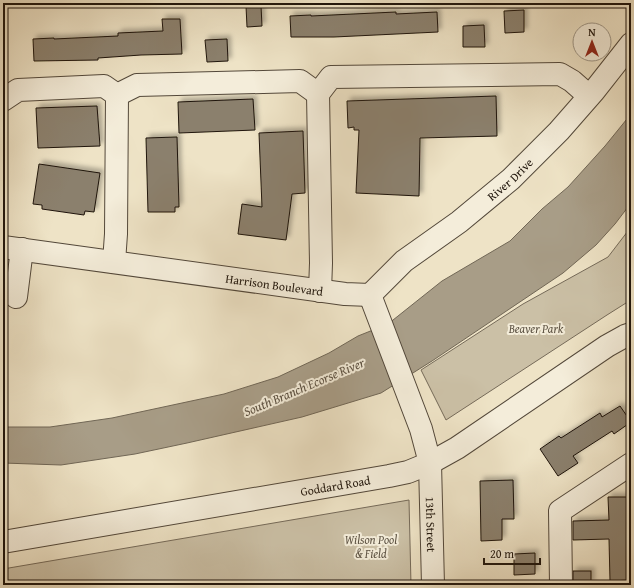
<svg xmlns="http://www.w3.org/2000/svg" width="634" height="588" viewBox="0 0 634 588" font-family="'Gentium Book Plus',serif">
	<defs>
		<filter id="shadow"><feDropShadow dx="3.5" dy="-3.5" stdDeviation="2" flood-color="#0004"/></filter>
	</defs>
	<rect width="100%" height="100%" fill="#eee3c6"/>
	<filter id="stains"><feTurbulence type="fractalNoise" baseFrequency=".005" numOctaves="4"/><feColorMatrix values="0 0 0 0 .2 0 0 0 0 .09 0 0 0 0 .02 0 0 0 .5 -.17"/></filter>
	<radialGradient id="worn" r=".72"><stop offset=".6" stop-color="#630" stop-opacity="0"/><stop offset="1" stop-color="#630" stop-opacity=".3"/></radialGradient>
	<!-- green -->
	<g fill="#cbc0a6" stroke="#756a59">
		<polygon points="631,227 631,303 626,303 607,315 446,420 421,370 523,304 608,257"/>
		<polygon points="409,500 411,585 3,585 3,569"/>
	</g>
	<!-- water -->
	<polygon fill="#a89d87" stroke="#716756" points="631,114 631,203 615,224 596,245 563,273 432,361 381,393 302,417 187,443 135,454 61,465 3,463 3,427 50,427 112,418 224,394 278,377 329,353 358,336 388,324 442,281 510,241 542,209 568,187 605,146"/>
	<!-- building -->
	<g fill="#8b806d" stroke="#1f150c" filter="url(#shadow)">
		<polygon points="246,6 261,6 262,26 247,27"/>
		<polygon points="524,10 524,32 505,33 504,11"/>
		<polygon points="396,12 396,14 437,12 438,32 334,37 291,37 290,16 311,15 311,16"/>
		<polygon points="162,19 180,19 182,54 141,55 98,58 98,60 34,61 33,39 54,38 54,39 118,36 118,33 163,31"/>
		<polygon points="484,25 485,47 463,47 463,26"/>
		<polygon points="227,39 228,61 207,62 205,40"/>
		<polygon points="496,96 497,136 420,138 419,196 356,193 359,130 354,130 354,127 348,128 347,101"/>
		<polygon points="253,99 255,130 179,133 178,102"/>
		<polygon points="97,106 100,146 38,148 36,108"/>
		<polygon points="303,131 305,193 292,194 286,240 238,234 242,204 262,207 259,133"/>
		<polygon points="177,137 179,207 175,207 175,212 148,212 146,138"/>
		<polygon points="39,164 100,173 94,212 85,211 84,215 42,209 42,205 33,204"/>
		<polygon points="620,406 631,422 614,434 612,431 573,456 578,463 558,476 540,449 559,436 561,438 600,413 602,417"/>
		<polygon points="513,480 514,519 502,519 502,540 481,541 480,481"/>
		<polygon points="608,497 631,497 631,580 610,581 609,539 573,540 573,521 609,520"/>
		<polygon points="535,553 535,574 514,575 514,554"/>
		<rect x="573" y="571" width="18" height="14"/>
	</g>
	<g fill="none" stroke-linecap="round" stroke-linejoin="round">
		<!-- minor casing -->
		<g stroke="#53483a" stroke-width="24">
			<g id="minor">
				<polyline points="3,100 18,90 104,86 117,95"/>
				<path id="s1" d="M3,247l342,47 25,1"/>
				<polyline points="114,262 116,234 117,95 137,85 300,81 318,94"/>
				<polyline points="320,291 321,263 318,94 331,77 560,74 572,81 589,96"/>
				<path id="s2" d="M370,295l34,-34 55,-39 52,-43 48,-48 35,-40 37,-47"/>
				<path id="s3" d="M370,295l51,134 9,34 3,122"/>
				<polyline points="16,297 22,249"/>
				<path id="s4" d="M3,542l386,-66 19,-4 22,-9 27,-15 150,-102 18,-10 6,-2"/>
				<polyline points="561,585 560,511 631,464"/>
			</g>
		</g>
		<!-- minor -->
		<use href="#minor" stroke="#f4edda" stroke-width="22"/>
	</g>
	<g text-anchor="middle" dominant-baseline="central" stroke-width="4" stroke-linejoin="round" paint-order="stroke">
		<!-- street labels -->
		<g font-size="12" fill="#1f150c" stroke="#f4edda">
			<text stroke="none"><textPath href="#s2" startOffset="182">River Drive</textPath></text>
			<text stroke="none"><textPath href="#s1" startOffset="274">Harrison Boulevard</textPath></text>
			<text stroke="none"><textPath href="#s4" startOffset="337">Goddard Road</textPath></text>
			<text stroke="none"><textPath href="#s3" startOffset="240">13th Street</textPath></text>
		</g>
		<!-- park labels -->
		<g font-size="12" font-style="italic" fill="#5b5142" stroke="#f4edda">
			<text x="536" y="328">Beaver Park</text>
			<text x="371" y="539">Wilson Pool<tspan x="371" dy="14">&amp; Field</tspan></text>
		</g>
		<!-- water labels -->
		<g font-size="13" font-style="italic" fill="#5d5243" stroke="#f4edda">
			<text transform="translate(304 387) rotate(-23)">South Branch Ecorse River</text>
		</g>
	</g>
	<!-- margin -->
	<rect width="634" height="588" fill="none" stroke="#eee3c6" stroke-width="16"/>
	<rect x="4" y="4" width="626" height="580" fill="none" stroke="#1f150c" stroke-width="2"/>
	<rect x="8" y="8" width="618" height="572" fill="none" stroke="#1f150c"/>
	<!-- north arrow -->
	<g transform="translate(592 42)"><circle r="19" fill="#f4edda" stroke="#9f9788"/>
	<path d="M0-3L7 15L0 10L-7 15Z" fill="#8f2418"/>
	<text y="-6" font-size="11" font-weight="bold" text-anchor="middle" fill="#1f150c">N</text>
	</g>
	<!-- scale -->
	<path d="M484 558v6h56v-6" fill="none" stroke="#1f150c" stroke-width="2"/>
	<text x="490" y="558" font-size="12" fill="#1f150c" stroke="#f4edda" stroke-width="3" paint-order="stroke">20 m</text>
	<rect width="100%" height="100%" filter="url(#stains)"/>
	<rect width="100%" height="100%" fill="url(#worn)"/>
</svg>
